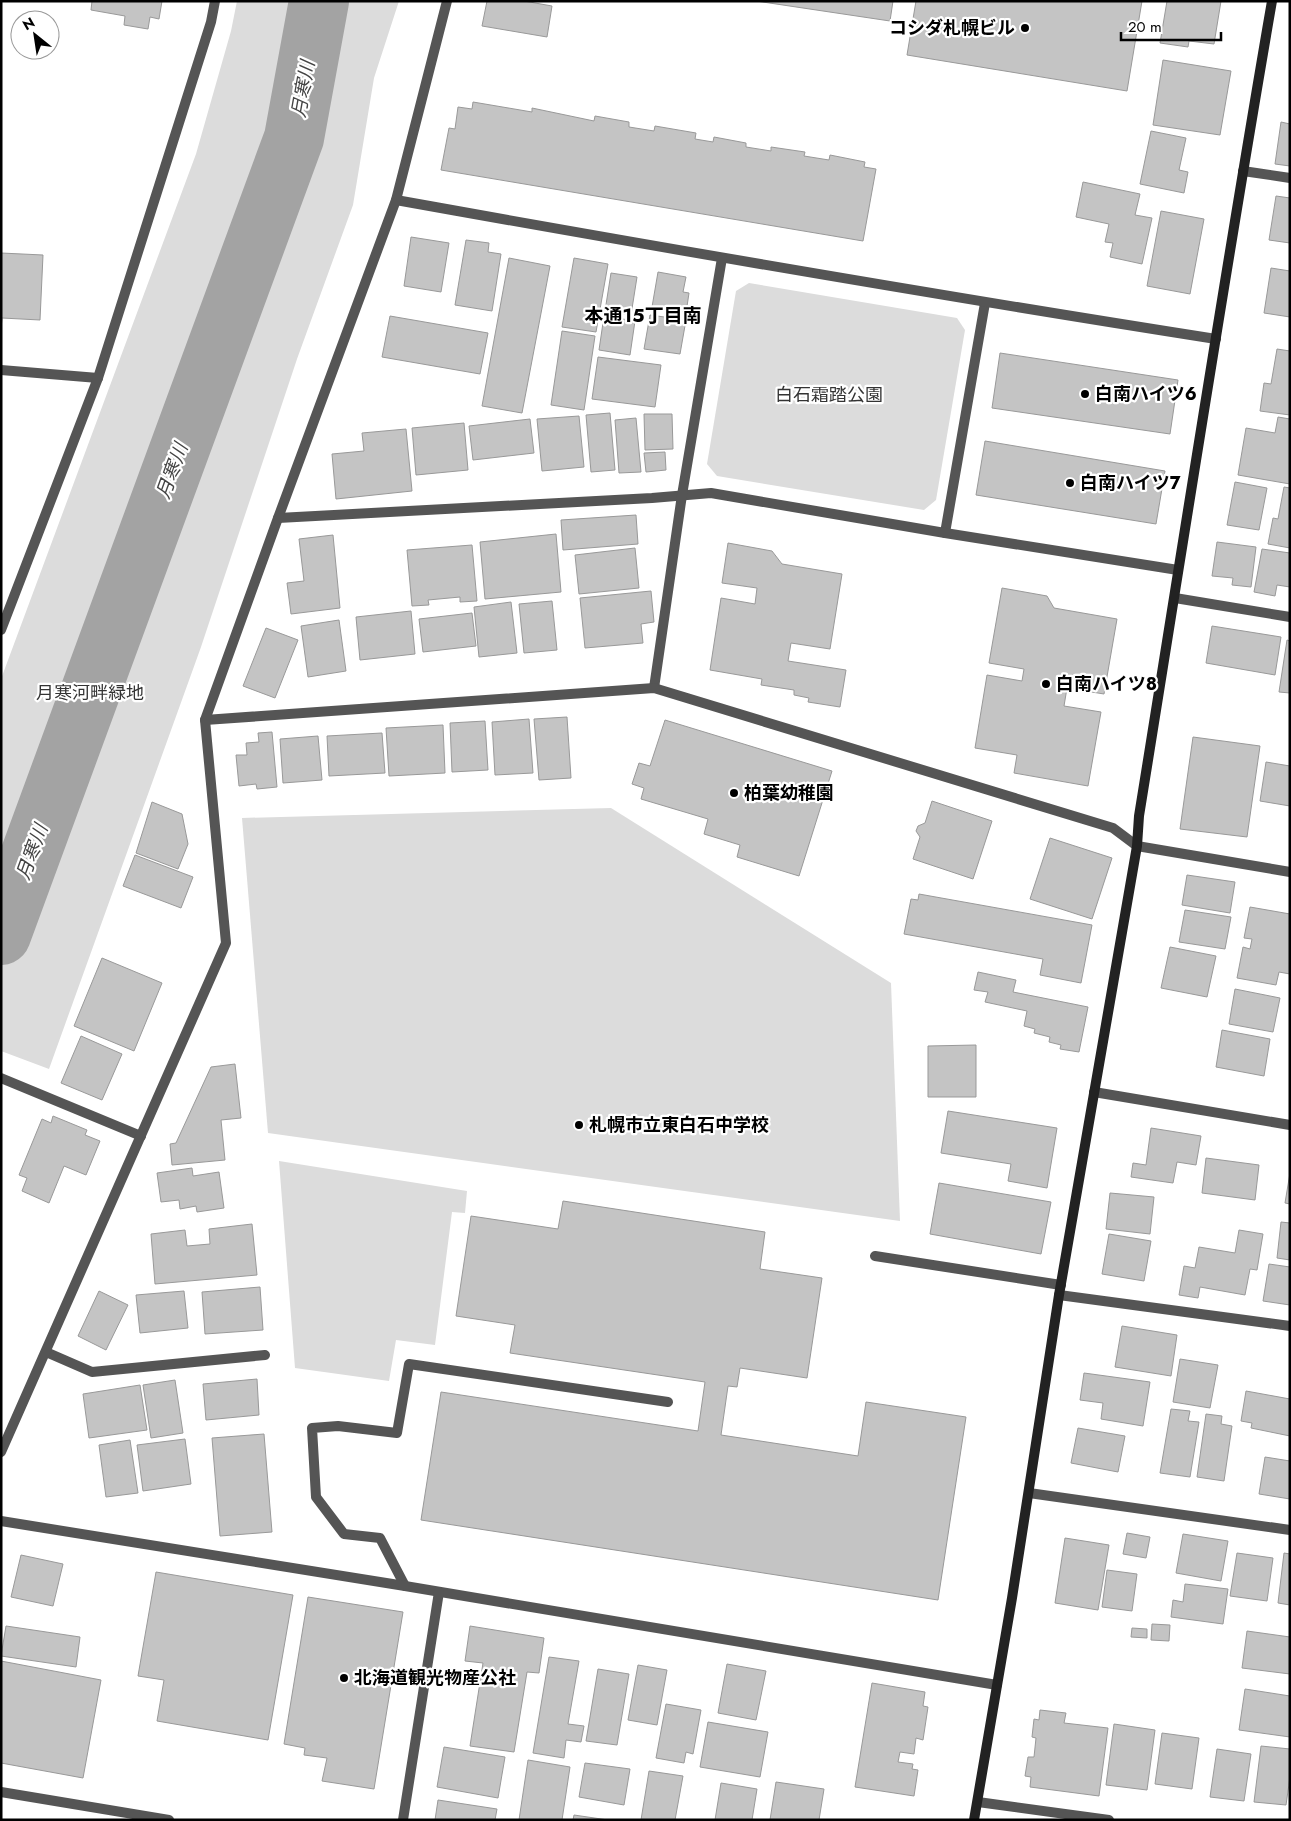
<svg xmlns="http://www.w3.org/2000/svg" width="1291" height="1821" viewBox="0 0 1291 1821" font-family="Jost,'Noto Sans JP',sans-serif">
	<rect width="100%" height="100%" fill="#fff"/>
	<!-- green -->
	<g fill="#dcdcdc">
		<polygon points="237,1 399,1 374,78 353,205 297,359 201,647 49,1069 1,1051 1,679 196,154 231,31"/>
		<polygon points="749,283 957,318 965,330 936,500 924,510 717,476 707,464 736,291"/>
		<polygon points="611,808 891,983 900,1221 268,1133 242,818"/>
		<polygon points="279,1161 467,1191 465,1213 452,1212 435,1345 396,1340 389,1381 295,1368"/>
	</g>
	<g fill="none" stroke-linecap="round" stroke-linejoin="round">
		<!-- river -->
		<polyline stroke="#a3a3a3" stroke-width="60" points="1,935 294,138 319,1"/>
	</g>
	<!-- building -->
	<g fill="#c4c4c4" stroke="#999">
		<polygon points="92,1 162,1 159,19 150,17 148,29 124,25 125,16 91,10"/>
		<polygon points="487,1 524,1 552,6 547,37 482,26"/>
		<polygon points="756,1 893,1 890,21"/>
		<polygon points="916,1 1142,1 1127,91 907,55"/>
		<polygon points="1167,1 1221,1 1214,44 1189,41 1188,47 1160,43"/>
		<polygon points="1163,60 1231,71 1220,135 1153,125"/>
		<polygon points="473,102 532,112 532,108 594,121 595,116 629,122 629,127 654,131 655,126 696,133 695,139 713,142 714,137 746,143 746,147 771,151 771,147 805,152 804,156 829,160 830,155 865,162 864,167 876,169 863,241 441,170 449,128 455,129 458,107 472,109"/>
		<polygon points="1281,122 1290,124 1290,166 1275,164"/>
		<polygon points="1151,131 1186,138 1179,170 1188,172 1184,193 1140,184"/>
		<polygon points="1083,182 1140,194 1135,215 1152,218 1142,264 1110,257 1113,243 1105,242 1109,224 1076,217"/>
		<polygon points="1276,196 1290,198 1290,243 1269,240"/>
		<polygon points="1161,211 1204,219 1190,294 1147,286"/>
		<polygon points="411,237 449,243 441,292 404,286"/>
		<polygon points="466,240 489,243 488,252 501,254 492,311 455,305"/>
		<polygon points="1,253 43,255 40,320 2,318 1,329"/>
		<polygon points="509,258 550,266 522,413 482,406"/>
		<polygon points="574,258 608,264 596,332 562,327"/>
		<polygon points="1271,268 1290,271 1290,317 1264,313"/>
		<polygon points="658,272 686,277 683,292 689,293 686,313 652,307"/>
		<polygon points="611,273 637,277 631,315 605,311"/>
		<polygon points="650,315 686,320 680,354 644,349"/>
		<polygon points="390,316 488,333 480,374 382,357"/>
		<polygon points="604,316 635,321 630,355 599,350"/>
		<polygon points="562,331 595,336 584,410 551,405"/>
		<polygon points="1277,349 1290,351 1290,415 1260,411 1264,383 1271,384"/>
		<polygon points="1000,353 1178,380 1170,434 992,408"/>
		<polygon points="598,357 661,365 655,407 592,399"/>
		<polygon points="610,413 615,470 591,472 586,415"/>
		<polygon points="644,414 672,414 673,449 645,450"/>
		<polygon points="579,416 584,467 542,471 537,419"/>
		<polygon points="1278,417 1290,419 1290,484 1238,475 1246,428 1275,433"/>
		<polygon points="636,418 641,472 619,473 615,420"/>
		<polygon points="530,419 534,453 473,460 469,426"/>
		<polygon points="464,423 468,470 416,475 412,428"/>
		<polygon points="406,429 412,491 336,499 332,454 364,451 362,433"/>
		<polygon points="985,441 1165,471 1156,524 976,495"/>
		<polygon points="665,452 666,470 646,472 644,453"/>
		<polygon points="1235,482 1267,488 1259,530 1227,525"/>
		<polygon points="1284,487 1290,488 1290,548 1268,544 1273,518 1278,519"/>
		<polygon points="636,515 638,544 563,550 561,520"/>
		<polygon points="556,534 561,592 485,599 480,542"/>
		<polygon points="333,535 340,608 291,614 287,583 304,581 299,539"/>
		<polygon points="1217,542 1256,547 1251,587 1232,585 1233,578 1212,576"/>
		<polygon points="728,543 772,551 782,564 842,574 830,649 791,643 788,661 846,670 840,707 808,702 809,698 794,695 794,690 761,685 762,679 710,670 721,598 755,604 757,588 722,583"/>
		<polygon points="472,545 477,601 460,602 460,597 428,600 429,605 412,606 407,550"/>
		<polygon points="635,548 639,588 579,594 575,555"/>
		<polygon points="1262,549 1290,553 1290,587 1277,585 1275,596 1254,592"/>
		<polygon points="1002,588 1047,596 1054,608 1117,619 1104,694 1067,688 1064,706 1101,712 1088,786 1014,773 1017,755 975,748 987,675 1022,681 1024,669 989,663"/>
		<polygon points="651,591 654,622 641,624 643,643 585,648 580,598"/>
		<polygon points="552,601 557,650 524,653 519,604"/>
		<polygon points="511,602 517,653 479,657 474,607"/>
		<polygon points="411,611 415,654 360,660 356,617"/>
		<polygon points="472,613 476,646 423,652 419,619"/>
		<polygon points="339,620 346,671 308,677 301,626"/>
		<polygon points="1212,626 1281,637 1275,675 1206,663"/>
		<polygon points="266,628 298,640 275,698 243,686"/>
		<polygon points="1287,640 1290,641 1290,693 1279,692"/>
		<polygon points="567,717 571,778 539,780 534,719"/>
		<polygon points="529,719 533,773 495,775 492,722"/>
		<polygon points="665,720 832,771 799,876 737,857 740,845 704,834 708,819 641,799 644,788 632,784 639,763 650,766"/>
		<polygon points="485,721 488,770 452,772 450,723"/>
		<polygon points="443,725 445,773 389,776 386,728"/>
		<polygon points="272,732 277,787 257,789 256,784 239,786 236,755 247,755 246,743 259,742 258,733"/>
		<polygon points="382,733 385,773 329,776 327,736"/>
		<polygon points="318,736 322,780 283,783 280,739"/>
		<polygon points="1193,737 1260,746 1247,837 1180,829"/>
		<polygon points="1266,762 1290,766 1290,806 1260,801"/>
		<polygon points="932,801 992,821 973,879 913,859 920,837 916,831 918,826 925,823"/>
		<polygon points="152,802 182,814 188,844 178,869 136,853"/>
		<polygon points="1050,838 1112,858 1092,919 1030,899"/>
		<polygon points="135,855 193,877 181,908 123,886"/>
		<polygon points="1187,875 1235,882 1230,913 1182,905"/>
		<polygon points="919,894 1092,925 1081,983 1040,975 1043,959 904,934 911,899 918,900"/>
		<polygon points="1250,907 1290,914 1290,974 1279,972 1276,985 1237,978 1243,947 1250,949 1252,939 1244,938"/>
		<polygon points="1185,910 1231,917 1225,949 1179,942"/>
		<polygon points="1170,947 1216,956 1207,997 1161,988"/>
		<polygon points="102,958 162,983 134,1051 74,1026"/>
		<polygon points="978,972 1016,980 1013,992 1088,1007 1079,1052 1060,1049 1061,1045 1049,1042 1050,1037 1034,1033 1035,1029 1024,1026 1027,1011 985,1002 988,992 974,990"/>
		<polygon points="1235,989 1280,998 1273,1032 1229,1024"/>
		<polygon points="1222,1030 1270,1039 1264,1076 1216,1067"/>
		<polygon points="81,1036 122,1054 102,1100 61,1083"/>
		<polygon points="976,1045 976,1097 928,1097 928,1046"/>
		<polygon points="235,1064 241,1118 221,1120 225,1160 172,1165 170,1144 176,1143 211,1067"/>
		<polygon points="948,1111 1057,1128 1047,1188 1008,1181 1011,1164 941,1153"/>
		<polygon points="53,1116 87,1130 85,1135 100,1141 86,1175 64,1166 49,1203 22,1191 27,1178 19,1175 42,1119 51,1123"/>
		<polygon points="1151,1128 1201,1136 1196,1165 1177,1162 1173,1183 1131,1177 1133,1163 1146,1165"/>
		<polygon points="1206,1158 1259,1165 1255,1200 1202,1193"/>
		<polygon points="192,1168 193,1176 219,1172 224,1208 197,1212 196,1206 180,1209 179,1200 161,1202 157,1173"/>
		<polygon points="1290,1173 1290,1204 1285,1203"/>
		<polygon points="939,1183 1051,1202 1041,1254 930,1234"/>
		<polygon points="1110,1193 1154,1197 1150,1234 1106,1229"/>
		<polygon points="563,1201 765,1232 760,1269 822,1278 807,1378 740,1368 737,1387 728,1386 721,1435 858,1456 866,1402 966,1417 938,1600 421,1520 441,1392 698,1431 705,1382 510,1353 515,1325 456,1316 471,1216 558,1229"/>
		<polygon points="1281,1222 1290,1223 1290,1260 1277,1258"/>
		<polygon points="252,1224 257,1275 155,1284 151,1234 185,1230 187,1246 210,1244 209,1229"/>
		<polygon points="1239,1230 1263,1234 1257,1270 1250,1269 1245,1295 1200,1287 1198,1298 1179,1295 1184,1266 1195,1268 1199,1247 1235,1253"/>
		<polygon points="1109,1234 1151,1241 1144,1281 1102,1274"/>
		<polygon points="1269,1264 1290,1267 1290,1305 1263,1301"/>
		<polygon points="260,1287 263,1330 205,1334 202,1292"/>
		<polygon points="99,1291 128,1305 106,1350 78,1336"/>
		<polygon points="184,1291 188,1328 140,1333 136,1295"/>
		<polygon points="1122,1326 1177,1335 1171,1376 1115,1367"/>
		<polygon points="1180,1359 1218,1365 1210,1408 1173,1402"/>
		<polygon points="1084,1373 1150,1382 1143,1426 1101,1419 1103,1403 1080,1400"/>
		<polygon points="257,1379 259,1415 206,1420 203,1384"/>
		<polygon points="175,1380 183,1433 151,1438 143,1385"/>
		<polygon points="140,1385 147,1430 89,1438 83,1394"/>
		<polygon points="1246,1391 1290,1399 1290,1436 1251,1428 1252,1423 1241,1421"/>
		<polygon points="1171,1409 1190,1411 1188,1421 1199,1422 1190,1477 1160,1473"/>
		<polygon points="1206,1414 1222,1416 1221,1424 1232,1426 1224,1481 1197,1477"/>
		<polygon points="1078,1428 1125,1436 1118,1472 1071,1463"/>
		<polygon points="264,1434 272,1532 220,1536 212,1438"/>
		<polygon points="185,1439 191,1484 143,1491 137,1445"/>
		<polygon points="130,1440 138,1493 106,1497 99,1445"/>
		<polygon points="1265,1457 1290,1461 1290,1499 1259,1494"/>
		<polygon points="1127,1533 1150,1537 1146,1558 1123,1554"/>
		<polygon points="1183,1534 1228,1541 1221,1581 1176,1573"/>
		<polygon points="1065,1538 1109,1545 1098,1610 1055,1603"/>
		<polygon points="1237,1553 1273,1558 1267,1601 1230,1596"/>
		<polygon points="1284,1553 1290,1554 1290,1605 1278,1603"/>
		<polygon points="21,1555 63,1564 53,1606 11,1597"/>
		<polygon points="1107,1570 1137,1574 1132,1611 1102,1607"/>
		<polygon points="156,1572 293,1595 268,1740 157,1721 164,1680 138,1676"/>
		<polygon points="1185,1584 1228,1589 1223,1624 1171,1617 1173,1600 1183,1602"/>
		<polygon points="308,1597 403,1612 374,1789 322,1781 327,1758 304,1755 305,1748 284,1744"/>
		<polygon points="1152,1624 1170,1625 1169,1641 1151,1640"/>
		<polygon points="6,1626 80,1637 76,1667 1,1656"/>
		<polygon points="470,1626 544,1638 539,1673 527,1672 514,1752 470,1746 483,1663 465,1661"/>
		<polygon points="1132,1628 1147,1629 1147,1638 1131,1637"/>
		<polygon points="1247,1631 1290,1637 1290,1674 1242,1668"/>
		<polygon points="549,1657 579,1661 568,1724 584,1726 581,1742 566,1740 564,1758 533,1753"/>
		<polygon points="1,1661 101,1680 83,1778 1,1763"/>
		<polygon points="727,1664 766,1671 756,1720 718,1713"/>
		<polygon points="638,1665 667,1670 657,1725 628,1720"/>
		<polygon points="598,1669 629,1674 617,1745 586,1741"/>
		<polygon points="872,1683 925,1692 923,1706 928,1707 923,1740 916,1738 914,1754 900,1752 898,1762 913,1764 912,1769 918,1770 914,1796 855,1787"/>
		<polygon points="1245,1689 1290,1696 1290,1737 1239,1730"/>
		<polygon points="666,1704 701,1710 693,1754 686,1752 684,1763 656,1758"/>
		<polygon points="1040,1710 1066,1713 1064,1723 1108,1728 1099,1796 1030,1787 1031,1777 1025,1776 1028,1757 1034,1757 1036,1738 1032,1737 1034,1719 1039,1720"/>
		<polygon points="708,1722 768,1732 760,1777 700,1767"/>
		<polygon points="1114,1724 1155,1730 1147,1790 1106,1785"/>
		<polygon points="1162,1733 1199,1738 1192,1789 1155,1784"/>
		<polygon points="1261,1746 1290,1749 1290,1777 1286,1805 1254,1802"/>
		<polygon points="444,1747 505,1757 498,1798 437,1787"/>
		<polygon points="1217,1749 1251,1754 1244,1801 1210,1797"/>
		<polygon points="528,1760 570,1767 562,1820 519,1820"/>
		<polygon points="585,1763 630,1769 624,1805 579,1797"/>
		<polygon points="649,1771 683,1776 675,1820 641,1820"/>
		<polygon points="776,1782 824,1789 819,1820 770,1820"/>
		<polygon points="721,1783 757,1789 752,1820 715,1820"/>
		<polygon points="438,1800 497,1809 495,1820 435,1820"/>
		<polygon points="574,1815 608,1820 573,1820"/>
	</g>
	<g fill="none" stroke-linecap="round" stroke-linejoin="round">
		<!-- lane -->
		<g stroke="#555" stroke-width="10">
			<polyline points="1243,171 1290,178"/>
			<polyline points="945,533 985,303"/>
			<polyline points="875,1256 1061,1285"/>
			<polyline points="46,1352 92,1372 265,1355"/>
			<polyline points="405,1586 380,1538 344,1534 316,1497 312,1428 338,1426 397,1433 409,1364 668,1402"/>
		</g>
		<!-- street -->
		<g stroke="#555" stroke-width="10">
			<path d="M396,200c273,49 546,96 820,139"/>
			<polyline points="1,370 98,378"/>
			<polyline points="278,518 652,498 711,493 945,533 1178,570"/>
			<polyline points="1175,598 1290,617"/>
			<polyline points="1,630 98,378 211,22 215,1"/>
			<polyline points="654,688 682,495 722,258"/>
			<polyline points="205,720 654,688 1113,828 1137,846 1290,872"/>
			<polyline points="1,1078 141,1136"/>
			<polyline points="1094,1092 1290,1125"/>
			<polyline points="1059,1295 1290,1326"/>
			<polyline points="1,1452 226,943 205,720 278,518 396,200 447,1"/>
			<polyline points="1029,1493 1290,1530"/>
			<polyline points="1,1521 405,1586 997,1685"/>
			<polyline points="1,1792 169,1820"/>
			<polyline points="978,1802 1109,1820"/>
			<polyline points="403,1820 439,1592"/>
		</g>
		<!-- secondary -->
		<path stroke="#222" stroke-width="10" d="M974,1820l38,-222 47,-303 78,-449 2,-30c44,-272 86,-544 133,-815"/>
	</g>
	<!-- markers -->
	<g fill="#000" stroke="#fff" stroke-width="2">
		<circle cx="1025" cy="28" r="5"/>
		<circle cx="1085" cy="394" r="5"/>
		<circle cx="1070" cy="483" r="5"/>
		<circle cx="1046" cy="684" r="5"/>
		<circle cx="734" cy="793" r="5"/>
		<circle cx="579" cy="1125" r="5"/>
		<circle cx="344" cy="1678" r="5"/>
	</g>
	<g text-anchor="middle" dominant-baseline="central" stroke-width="4.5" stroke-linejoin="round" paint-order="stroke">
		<!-- poi labels -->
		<g font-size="18" font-weight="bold" fill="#000" stroke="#fff" text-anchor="start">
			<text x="1015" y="28" text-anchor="end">コシダ札幌ビル</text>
			<text x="1095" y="394">白南ハイツ6</text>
			<text x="1080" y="483">白南ハイツ7</text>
			<text x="1056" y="684">白南ハイツ8</text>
			<text x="744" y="793">柏葉幼稚園</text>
			<text x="589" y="1125">札幌市立東白石中学校</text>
			<text x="354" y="1678">北海道観光物産公社</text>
		</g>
		<!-- park labels -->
		<g font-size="18" fill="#333" stroke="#fff">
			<text x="829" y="395">白石霜踏公園</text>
			<text x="90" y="693">月寒河畔緑地</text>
		</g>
		<!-- water labels -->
		<g font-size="19" font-style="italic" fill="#444" stroke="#fff">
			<text transform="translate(303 89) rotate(-80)">月寒川</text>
			<text transform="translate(172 471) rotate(-70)">月寒川</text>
			<text transform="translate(32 852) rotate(-70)">月寒川</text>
		</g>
		<!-- neighbourhood labels -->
		<g font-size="19" font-weight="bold" fill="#000" stroke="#fff">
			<text x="643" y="315">本通15丁目南</text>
		</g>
	</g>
	<!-- border -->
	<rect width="1291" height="1821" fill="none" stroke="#000000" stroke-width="5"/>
	<!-- north arrow -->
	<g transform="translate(35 35) rotate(330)"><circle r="24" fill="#ffffff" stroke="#999999"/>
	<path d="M0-4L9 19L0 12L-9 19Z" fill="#000000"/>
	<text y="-8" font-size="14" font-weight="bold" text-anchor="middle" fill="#000000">N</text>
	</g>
	<!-- scale -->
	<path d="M1121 32v8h100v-8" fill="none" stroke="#000000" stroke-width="2.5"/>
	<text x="1128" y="32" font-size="15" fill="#000000" stroke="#ffffff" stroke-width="4" paint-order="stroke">20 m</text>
</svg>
